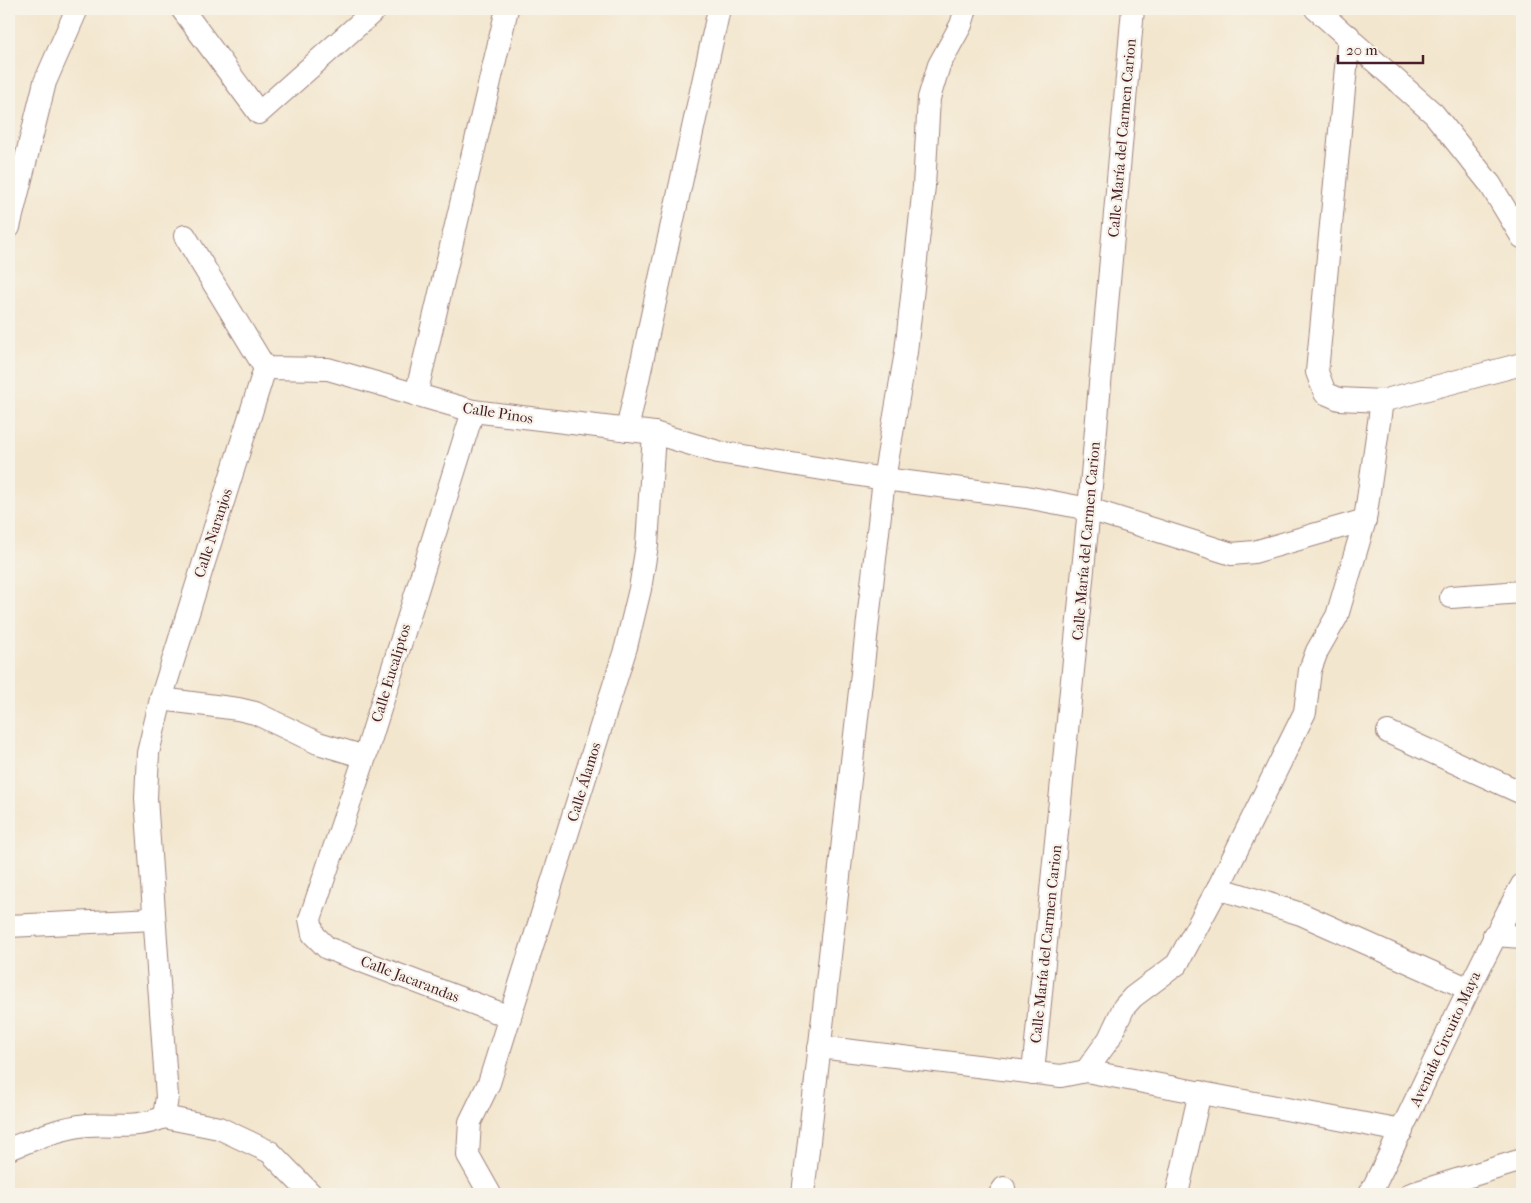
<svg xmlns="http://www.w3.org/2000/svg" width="1531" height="1203" viewBox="0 0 1531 1203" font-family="'IM FELL French Canon',serif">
	<rect width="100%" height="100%" fill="#f7f3e8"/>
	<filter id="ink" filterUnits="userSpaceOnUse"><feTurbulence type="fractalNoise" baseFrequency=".02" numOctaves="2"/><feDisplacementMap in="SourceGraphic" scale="10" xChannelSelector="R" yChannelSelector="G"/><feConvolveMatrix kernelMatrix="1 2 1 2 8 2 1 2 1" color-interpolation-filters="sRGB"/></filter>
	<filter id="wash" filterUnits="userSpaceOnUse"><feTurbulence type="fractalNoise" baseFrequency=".0096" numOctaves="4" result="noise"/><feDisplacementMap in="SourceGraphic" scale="20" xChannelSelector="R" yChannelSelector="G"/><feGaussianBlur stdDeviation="1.12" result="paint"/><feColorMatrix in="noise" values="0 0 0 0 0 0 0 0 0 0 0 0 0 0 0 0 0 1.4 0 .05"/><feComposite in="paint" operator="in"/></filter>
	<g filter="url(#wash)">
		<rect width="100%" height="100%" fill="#f3e6ce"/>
	</g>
	<g filter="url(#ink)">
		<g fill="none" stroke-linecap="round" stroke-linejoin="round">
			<!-- street casing -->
			<g stroke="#9e827c" stroke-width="24">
				<g id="street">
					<polyline points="182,9 259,113 376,9"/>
					<polyline points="1316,9 1434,114 1490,184 1522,237"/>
					<polyline points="1349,36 1317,372 1325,393 1339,399 1382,401 1522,364"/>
					<polyline points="9,227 45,82 77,9"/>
					<polyline points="185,236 265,368 328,369 473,411 654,433 718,452 884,479 1026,497 1089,509 1232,554 1254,552 1365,520"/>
					<polyline points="416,395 507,9"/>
					<polyline points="473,411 365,757 310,919 313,934 327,948 510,1017"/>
					<polyline points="627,430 719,9"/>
					<polyline points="1451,597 1522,592"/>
					<polyline points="161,699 238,709 255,713 318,743 365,757"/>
					<polyline points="1388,732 1522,793"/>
					<polyline points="1218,888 1301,914 1467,988"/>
					<polyline points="9,926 154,919"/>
					<polyline points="1494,935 1522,937"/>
					<polyline points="819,1047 1061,1076 1086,1071 1402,1131"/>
					<polyline points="1086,1071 1109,1039 1124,1007 1133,997 1177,964 1218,888 1305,712 1310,670 1317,651 1337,616 1365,520 1382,401"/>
					<polyline points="1033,1073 1089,509 1133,9"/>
					<polyline points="164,1117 219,1128 270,1152 311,1194"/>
					<path d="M9,1149c25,-10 50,-21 78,-24 28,-2 50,4 77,-8l3,-20 -21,-299 2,-45 13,-54 104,-331"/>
					<polyline points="490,1194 468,1155 470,1122 489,1083 626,647 640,589 647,545 654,433"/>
					<polyline points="803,1194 884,479 906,352 924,186 929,98 939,65 961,25 966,9"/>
					<polyline points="1000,1194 1004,1188"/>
					<polyline points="1177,1194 1200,1092"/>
					<path d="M1370,1194c52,-103 97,-208 152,-309"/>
					<polyline points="1411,1194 1522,1160"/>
				</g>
			</g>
			<!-- street -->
			<use href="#street" stroke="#fff" stroke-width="22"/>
		</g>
	</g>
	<g text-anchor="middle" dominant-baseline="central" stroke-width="4.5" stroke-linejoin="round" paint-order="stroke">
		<!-- street labels -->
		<g font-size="15" fill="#4a1f2b" stroke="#f7f3e8">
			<text transform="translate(1122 138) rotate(-85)">Calle María del Carmen Carion</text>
			<text transform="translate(498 413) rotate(9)">Calle Pinos</text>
			<text transform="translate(213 533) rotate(-72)">Calle Naranjos</text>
			<text transform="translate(1086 541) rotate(-85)">Calle María del Carmen Carion</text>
			<text transform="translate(391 673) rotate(-73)">Calle Eucaliptos</text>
			<text transform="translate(584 782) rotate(-73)">Calle Álamos</text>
			<text transform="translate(1046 944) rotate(-84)">Calle María del Carmen Carion</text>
			<text transform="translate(410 979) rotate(21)">Calle Jacarandas</text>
			<text transform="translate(1445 1039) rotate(-65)">Avenida Circuito Maya</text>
		</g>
	</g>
	<!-- margin -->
	<rect width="1531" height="1203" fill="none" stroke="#f7f3e8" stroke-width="30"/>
	<!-- scale -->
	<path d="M1338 55v8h85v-8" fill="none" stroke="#4a1f2b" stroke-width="2.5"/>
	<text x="1346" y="55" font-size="15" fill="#4a1f2b" stroke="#f7f3e8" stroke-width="4" paint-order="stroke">20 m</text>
</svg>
